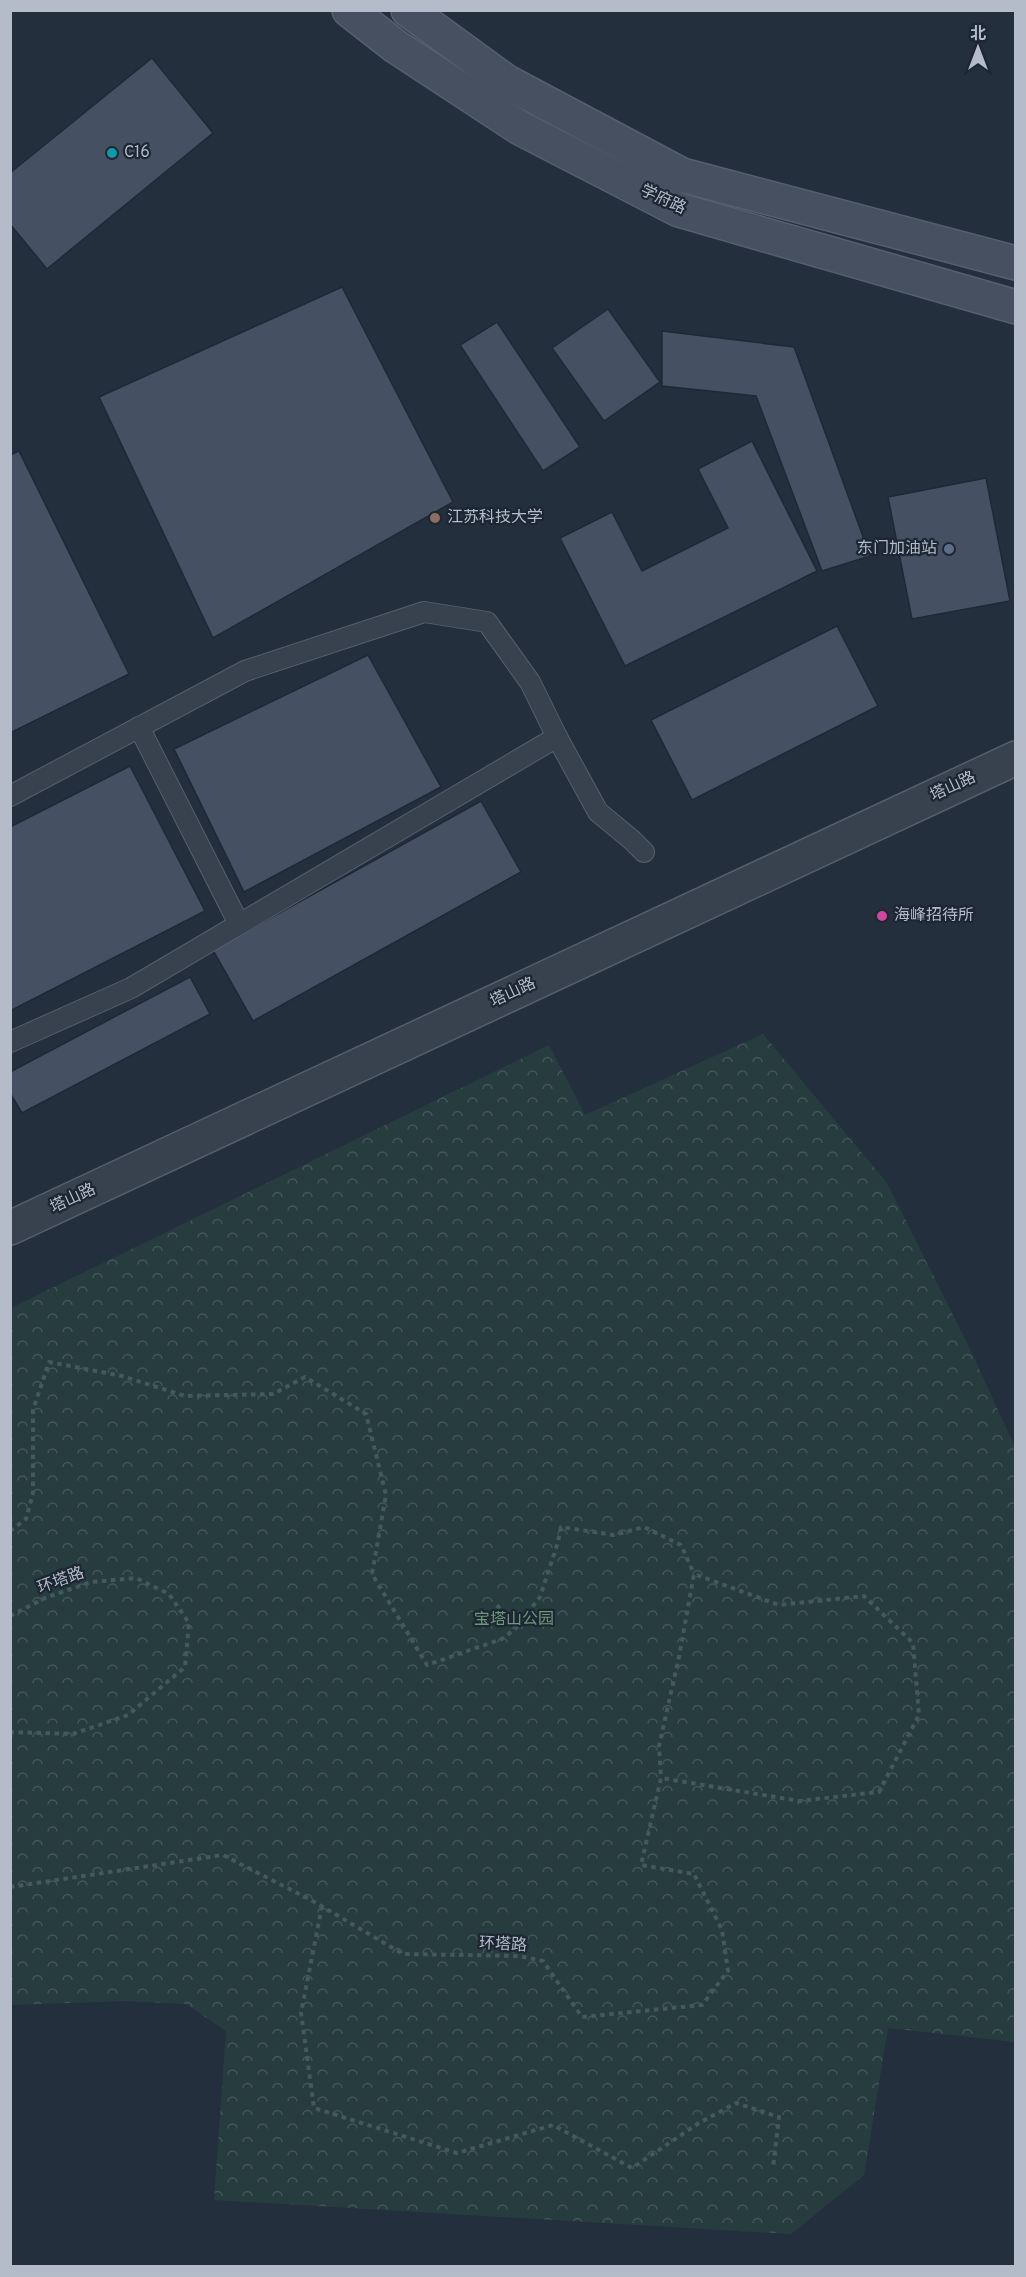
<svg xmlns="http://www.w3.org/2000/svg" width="1026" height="2277" viewBox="0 0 1026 2277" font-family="Overpass,'Noto Sans SC',sans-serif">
	<defs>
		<pattern id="forest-crowns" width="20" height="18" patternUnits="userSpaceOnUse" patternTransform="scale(1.5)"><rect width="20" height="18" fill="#263c3f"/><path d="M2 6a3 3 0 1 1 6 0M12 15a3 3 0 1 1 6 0" fill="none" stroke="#435659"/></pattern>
	</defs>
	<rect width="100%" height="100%" fill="#242f3e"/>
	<!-- forest -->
	<polygon fill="url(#forest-crowns)" points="763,1034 887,1183 968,1345 1015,1447 1015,2042 888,2028 864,2175 791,2234 214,2200 226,2031 186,2004 126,2001 11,2005 11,1308 549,1045 585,1115"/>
	<!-- building -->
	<g fill="#455162" stroke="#1f2835" stroke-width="1.5">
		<polygon points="152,58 213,133 47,269 10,224 10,173"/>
		<polygon points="342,287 453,502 213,638 99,397"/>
		<polygon points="608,309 660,382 604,421 552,348"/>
		<polygon points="497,322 580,447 543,471 460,345"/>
		<polygon points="662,331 794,347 870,556 822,571 756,396 662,386"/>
		<polygon points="752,441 817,571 625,666 560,538 612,512 642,571 728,528 698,469"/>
		<polygon points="19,451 129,674 10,733 10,455"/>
		<polygon points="986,478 1010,601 912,619 888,497"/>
		<polygon points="837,626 878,706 692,800 651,720"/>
		<polygon points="368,655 441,787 244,892 174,749"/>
		<polygon points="130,766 205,911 10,1011 10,827"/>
		<polygon points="481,801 521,872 253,1021 213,950"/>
		<polygon points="190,977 210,1014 22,1113 10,1093 10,1072"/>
	</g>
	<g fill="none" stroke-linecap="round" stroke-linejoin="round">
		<!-- service casing -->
		<g stroke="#565f6c" stroke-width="22">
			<g id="service">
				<polyline points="139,727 239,924"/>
				<polyline points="10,796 245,671 424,612 487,622 530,682 557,737 598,812 632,840 644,852"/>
				<polyline points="10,1042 131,988 557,737"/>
			</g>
		</g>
		<!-- tertiary casing -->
		<g stroke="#565f6c" stroke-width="36">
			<polyline id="tertiary" points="10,1228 1016,758"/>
		</g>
		<!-- secondary casing -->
		<g stroke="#565f6c" stroke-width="36">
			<g id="secondary">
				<polyline points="349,10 395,46 520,128 679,210 1016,307"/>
				<polyline points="408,10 507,82 682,175 1016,263"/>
			</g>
		</g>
		<!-- path -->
		<g stroke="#44595c" stroke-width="4" stroke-dasharray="4.5 4.5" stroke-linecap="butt">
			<polyline points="10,1531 26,1519 33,1493 33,1410 49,1362 122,1376 185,1396 273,1394 305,1377 366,1414 386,1495 372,1574 427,1665 502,1639 516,1628 496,1604"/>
			<polyline points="10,1616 45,1598 91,1582 136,1578 169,1594 189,1623 185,1667 128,1715 73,1734 10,1732"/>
			<polyline points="516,1628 540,1597 558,1542 561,1527 614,1535 644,1527 681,1545 694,1574"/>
			<polyline points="10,1887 223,1855 311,1900 403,1954 519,1956 543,1961 582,2017 702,2005 728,1971 722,1930 694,1874 641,1865 661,1778 659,1746 679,1657 694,1574 779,1605 864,1596 913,1643 919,1715 879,1792 799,1801 661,1778"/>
			<polyline points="322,1906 301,2013 314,2108 457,2153 553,2125 632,2168 699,2123 736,2103 779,2117 773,2168"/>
		</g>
		<!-- service -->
		<use href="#service" stroke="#38414e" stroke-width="20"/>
		<!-- tertiary -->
		<use href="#tertiary" stroke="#38414e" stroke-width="33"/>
		<!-- secondary -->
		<use href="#secondary" stroke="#465061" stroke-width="33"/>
	</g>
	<!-- markers -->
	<circle fill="#0f9aa8" stroke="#1d2633" stroke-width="2" cx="112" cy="153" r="6"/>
	<circle fill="#8d6e63" stroke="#1d2633" stroke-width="2" cx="435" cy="518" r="6"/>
	<circle fill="#5c6f8a" stroke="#1d2633" stroke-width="2" cx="949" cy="549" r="6"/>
	<circle fill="#d1479c" stroke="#1d2633" stroke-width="2" cx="882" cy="916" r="6"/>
	<g text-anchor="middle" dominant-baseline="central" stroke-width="4.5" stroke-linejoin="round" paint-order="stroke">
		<!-- poi labels -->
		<g font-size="16" fill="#b4bcc9" stroke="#1d2633" text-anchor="start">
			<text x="124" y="153">C16</text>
			<text x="447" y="518">江苏科技大学</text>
			<text x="937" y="549" text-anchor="end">东门加油站</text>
			<text x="894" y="916">海峰招待所</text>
		</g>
		<!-- street labels -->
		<g font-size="16" fill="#b4bcc9" stroke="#1d2633">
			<text transform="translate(663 200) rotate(25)">学府路</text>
			<text transform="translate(953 787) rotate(-25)">塔山路</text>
			<text transform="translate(513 993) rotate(-25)">塔山路</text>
			<text transform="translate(73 1199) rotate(-25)">塔山路</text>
			<text transform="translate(61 1581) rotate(-20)">环塔路</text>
			<text transform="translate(503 1945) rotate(3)">环塔路</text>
		</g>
		<!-- park labels -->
		<g font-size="16" fill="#6b9a76" stroke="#1d2633">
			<text x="514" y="1620">宝塔山公园</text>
		</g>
	</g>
	<!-- border -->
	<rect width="1026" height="2277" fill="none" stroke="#b4bcc9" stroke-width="24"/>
	<!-- north arrow -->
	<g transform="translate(978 48)" stroke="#1d2633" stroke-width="4.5" paint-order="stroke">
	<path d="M0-4.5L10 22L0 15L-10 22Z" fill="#b4bcc9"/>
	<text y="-9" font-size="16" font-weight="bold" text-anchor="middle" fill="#b4bcc9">北</text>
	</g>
</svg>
